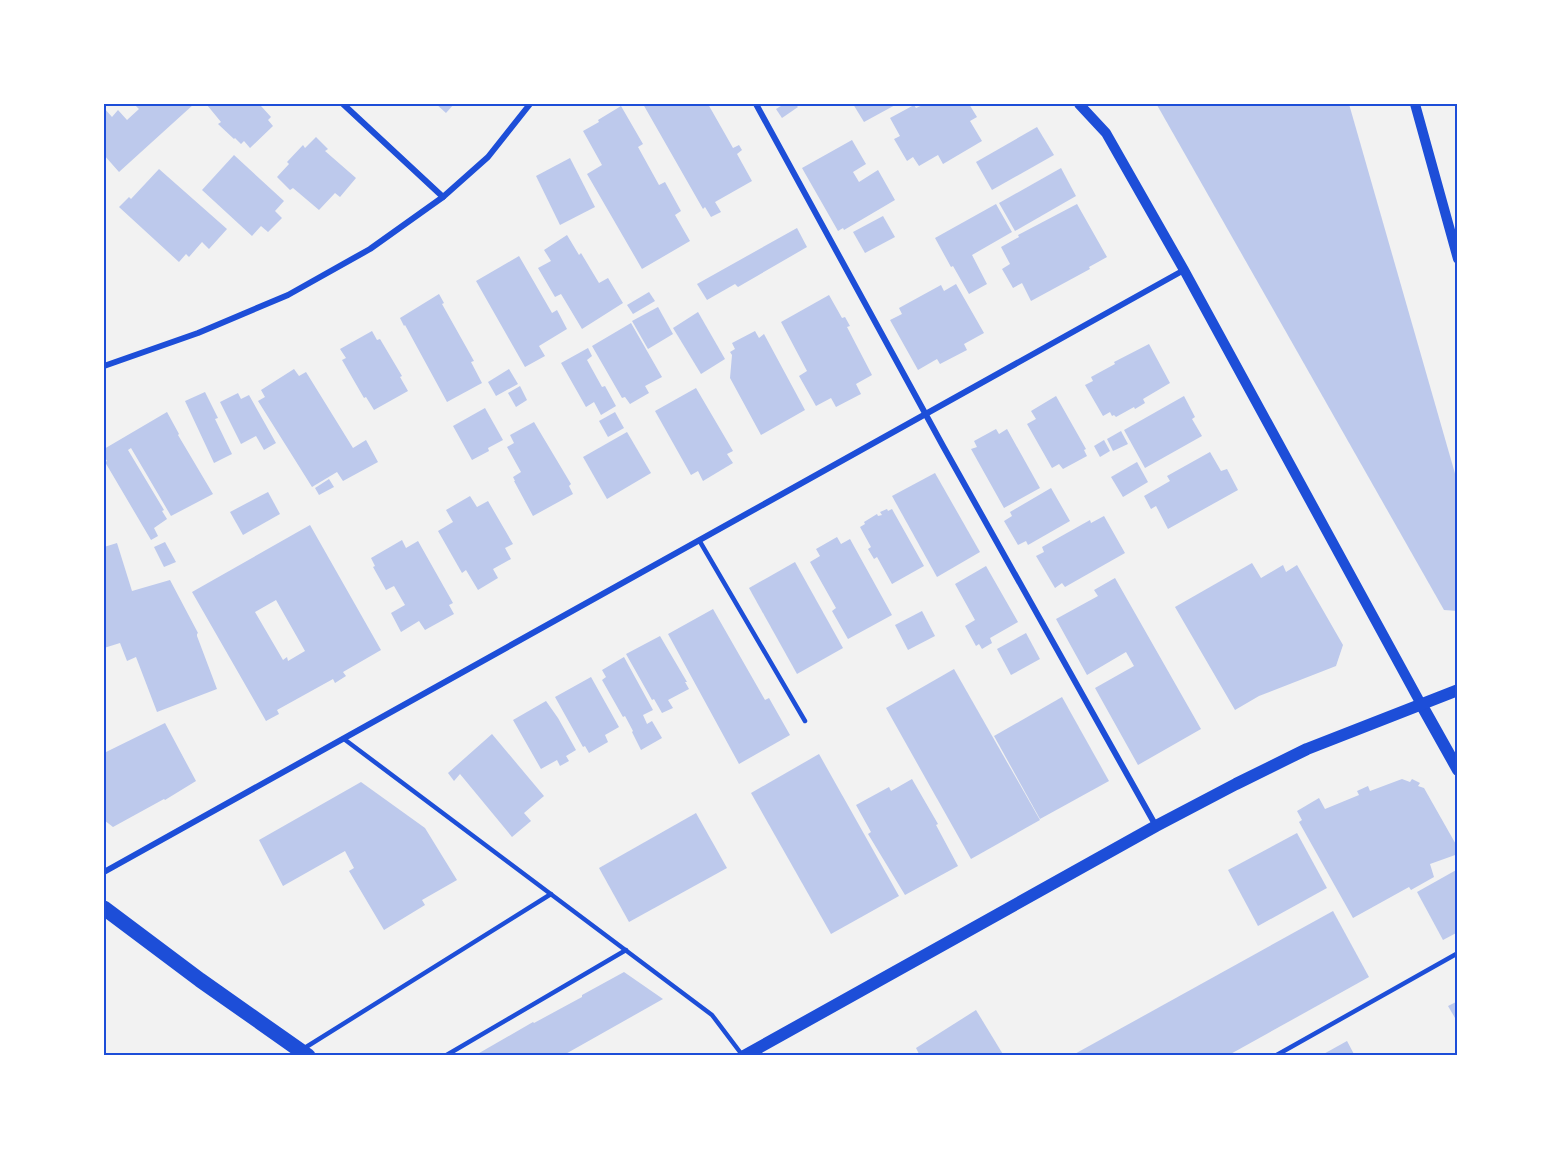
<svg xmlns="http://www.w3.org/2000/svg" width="1561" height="1159" viewBox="0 0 1561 1159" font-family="'Public Sans',sans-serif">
	<rect width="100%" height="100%" fill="#f2f2f2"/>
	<!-- building -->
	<g fill="#bdc9ec" fill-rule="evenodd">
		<polygon points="134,104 194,104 119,172 104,155 104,108 112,117 118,110 127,120 139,109"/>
		<polygon points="208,104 265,104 261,106 271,117 268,120 273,126 250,148 244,141 241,144 235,138 234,139 218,124 221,122 207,105"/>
		<polygon points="436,104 454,104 446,113"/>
		<polygon points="643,104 708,104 733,148 739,145 742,150 737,154 752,181 715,202 721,212 711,217 705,207 703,209"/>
		<polygon points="784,104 795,104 798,107 782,118 776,109"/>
		<polygon points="853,104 897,104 864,122"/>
		<polygon points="925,104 969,104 977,117 970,121 982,141 943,164 938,155 919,166 913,157 907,161 894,139 900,136 890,118 914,105 916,108"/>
		<polygon points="1161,104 1349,104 1458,484 1458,611 1444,610 1157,105"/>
		<polygon points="621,106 643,144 638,147 659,185 665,182 681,211 675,215 690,241 642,269 587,174 602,165 583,131 599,122 598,120"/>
		<polygon points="1037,127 1054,155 992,190 976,162"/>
		<polygon points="316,137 328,149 325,151 356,178 340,197 335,193 319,210 293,188 290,190 277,177 289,164 287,162 303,145 305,148"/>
		<polygon points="852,140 866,164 853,172 859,182 878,170 895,200 844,230 843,228 838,231 802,168"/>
		<polygon points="234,155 284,201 275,211 282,218 268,232 261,226 252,236 202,190"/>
		<polygon points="570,158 595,207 560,225 536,176"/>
		<polygon points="1061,168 1076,196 1015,231 999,203"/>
		<polygon points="159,169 227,229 209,249 202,242 189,257 186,254 179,262 119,207 129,197 131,199"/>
		<polygon points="996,204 1012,232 972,255 987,284 969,294 953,266 951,267 935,238"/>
		<polygon points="1077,204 1107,257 1089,267 1090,269 1031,301 1022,283 1013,288 1002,269 1010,264 1001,247 1019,237 1018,235"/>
		<polygon points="883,216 895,237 865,253 853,232"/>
		<polygon points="797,228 807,247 738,287 735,284 707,300 697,284"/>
		<polygon points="567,235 579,255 581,253 599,283 608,278 623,303 582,329 561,294 555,297 538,268 551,261 544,250"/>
		<polygon points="519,256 552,313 557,310 567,329 539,346 545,356 525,367 476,281"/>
		<polygon points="956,284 984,333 964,344 967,350 940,364 937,359 918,370 890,320 902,314 899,308 941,285 944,291"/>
		<polygon points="649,292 655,301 633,314 627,305"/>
		<polygon points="439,294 444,303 442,304 474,361 471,362 482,383 447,402 405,325 404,326 400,318"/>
		<polygon points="829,295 842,318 845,317 850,326 847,327 872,375 856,384 861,394 836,407 831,398 816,406 799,376 807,371 781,322"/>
		<polygon points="658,307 673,334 648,349 632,321"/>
		<polygon points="698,312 725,359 701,374 673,328"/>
		<polygon points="631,323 662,377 645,386 649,393 630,404 625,397 622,398 592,346"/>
		<polygon points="372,331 377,340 380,339 402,376 400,377 408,391 374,410 366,397 364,398 342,360 346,358 340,349"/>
		<polygon points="755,331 759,338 764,334 805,410 761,435 730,378 732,355 730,352 735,349 732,343"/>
		<polygon points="1149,344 1170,383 1143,399 1145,403 1135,409 1134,407 1116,417 1114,415 1112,416 1110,412 1103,416 1085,385 1093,381 1091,377 1115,364 1114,362"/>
		<polygon points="588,348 592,356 587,360 602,387 605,386 616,406 601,415 594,402 586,407 561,363"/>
		<polygon points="294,369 299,376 306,372 353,448 366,440 378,462 343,481 337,472 312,487 258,401 265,397 261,390"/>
		<polygon points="509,369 518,384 496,396 488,382"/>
		<polygon points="520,386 527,400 516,407 508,393"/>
		<polygon points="696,388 733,451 727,454 733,463 703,481 698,471 691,475 655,411"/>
		<polygon points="205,392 218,418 215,419 232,454 214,463 185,401"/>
		<polygon points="238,393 241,399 249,395 276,443 264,450 256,436 241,444 220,402"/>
		<polygon points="1056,396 1086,449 1084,450 1087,456 1063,469 1059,464 1052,468 1027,424 1036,419 1031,411"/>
		<polygon points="1184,396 1195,417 1192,419 1202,436 1145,468 1124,430"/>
		<polygon points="485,408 503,440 488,448 489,451 472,460 453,426"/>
		<polygon points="167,412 179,434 178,435 213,494 171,516 131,448 128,450 164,510 162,511 167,519 154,528 158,536 151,540 105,462 107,461 104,456 104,449"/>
		<polygon points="615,412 624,428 608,437 599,421"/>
		<polygon points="534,422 571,484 569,486 573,494 533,516 514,481 515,481 513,477 521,472 507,447 514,443 510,435"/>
		<polygon points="996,429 999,434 1007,429 1040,488 1004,508 971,449 977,447 974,441"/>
		<polygon points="1121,431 1128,444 1113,451 1107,439"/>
		<polygon points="627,432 651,473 607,499 583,457"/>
		<polygon points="1104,440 1110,451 1100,457 1094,446"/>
		<polygon points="1210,452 1221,471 1227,469 1238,490 1168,529 1156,506 1151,509 1144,496 1170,481 1167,476"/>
		<polygon points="1137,462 1148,482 1123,497 1111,477"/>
		<polygon points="935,473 980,552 937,577 892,496"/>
		<polygon points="329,479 334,487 319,495 315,488"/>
		<polygon points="1051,488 1070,521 1028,545 1026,541 1018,545 1004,521 1012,516 1010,512"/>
		<polygon points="268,492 280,514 243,535 230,512"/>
		<polygon points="470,496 477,507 488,501 513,544 505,548 511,559 493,569 498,578 478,590 466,570 462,573 438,531 453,522 446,510"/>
		<polygon points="887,509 888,511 892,509 924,566 892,584 877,557 874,559 868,549 871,547 860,527 865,524 864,522 877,514 878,516 882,515 880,512"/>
		<polygon points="1104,516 1125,553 1065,587 1062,583 1055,588 1036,556 1044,552 1042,547 1090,520 1091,523"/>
		<path d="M310,525l71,125 -38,22 3,4 -11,7 -2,-4 -56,31 2,4 -13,7 -74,-129zM276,600l29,51 -17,10 -1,-4 -4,3 -28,-48z"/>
		<polygon points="837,537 841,544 850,539 892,615 848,639 832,611 836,608 810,562 820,556 816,549"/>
		<polygon points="402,540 406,548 418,541 453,603 449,605 454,614 425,630 419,621 401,632 391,613 405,605 394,586 386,590 373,567 375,566 371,558"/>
		<polygon points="165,542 176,562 164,567 154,547"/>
		<polygon points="117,543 132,591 170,580 198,633 197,634 197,636 217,689 157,712 136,657 127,661 120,643 104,648 104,547"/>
		<polygon points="795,562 843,648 797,674 749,588"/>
		<polygon points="1252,563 1261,578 1283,565 1286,572 1297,565 1343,645 1336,666 1259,696 1235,710 1175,607"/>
		<polygon points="986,566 1018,622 990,638 992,643 982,649 979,644 976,646 965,626 975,620 955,584"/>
		<polygon points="1115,578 1201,729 1138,765 1095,688 1134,666 1126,652 1087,675 1056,619 1098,596 1094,590"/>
		<polygon points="713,609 765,700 769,698 790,735 739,764 668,634"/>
		<polygon points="922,611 935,636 908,650 895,625"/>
		<polygon points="1026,633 1040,659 1011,675 997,649"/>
		<polygon points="660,636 687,682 685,682 689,689 668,700 673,708 662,713 654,699 652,700 626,654"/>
		<polygon points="624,657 653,710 643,715 647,724 652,721 662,738 641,750 632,732 633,731 625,716 623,717 602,680 606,677 602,670"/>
		<polygon points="954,669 1040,820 971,859 886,708"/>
		<polygon points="591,677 619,727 605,735 608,742 589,753 585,746 583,747 555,697"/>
		<polygon points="1062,697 1109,781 1040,819 994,736"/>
		<polygon points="546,701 558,718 576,750 566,756 569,761 560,766 557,760 541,769 513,720"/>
		<polygon points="165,723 196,781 165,800 164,799 113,827 104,820 104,753"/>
		<polygon points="492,734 544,796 524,813 531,821 512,837 460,774 454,781 448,773"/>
		<polygon points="819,754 899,896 831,934 751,793"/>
		<polygon points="912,779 938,824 936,825 958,866 905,895 868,834 871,832 856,805 889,787 891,791"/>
		<polygon points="1402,779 1410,782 1412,779 1420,783 1418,786 1424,788 1458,848 1458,854 1430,864 1434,877 1411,890 1409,887 1353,918 1299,822 1302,820 1297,811 1319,798 1325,809 1359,795 1357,791 1368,786 1370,791"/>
		<polygon points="361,782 425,828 457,880 422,900 425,905 384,930 349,871 354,868 345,851 283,886 259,840"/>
		<polygon points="696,813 727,868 629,922 599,868"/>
		<polygon points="1297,833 1327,888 1258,926 1228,870"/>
		<polygon points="1458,869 1458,932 1443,940 1417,892"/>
		<polygon points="1333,911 1369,977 1227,1056 1071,1056"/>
		<polygon points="624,972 663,999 562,1056 474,1056 533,1022 534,1023 582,997 582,995"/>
		<polygon points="1458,1001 1458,1023 1448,1006"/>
		<polygon points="976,1010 1004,1056 920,1056 916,1048"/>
		<polygon points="1347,1041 1355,1056 1320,1056"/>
	</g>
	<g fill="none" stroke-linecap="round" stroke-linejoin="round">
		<!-- service -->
		<g stroke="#1d4ed8" stroke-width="4.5">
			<polyline points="699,540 805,721"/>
			<polyline points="344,739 712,1015 743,1056"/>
			<polyline points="303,1049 551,894"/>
			<polyline points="445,1056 626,950"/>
			<polyline points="1275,1056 1458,953"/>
		</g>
		<!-- minor -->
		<g stroke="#1d4ed8" stroke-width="6">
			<polyline points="343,104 443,197"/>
			<polyline points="756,104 943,446 1156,826"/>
			<polyline points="104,366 198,333 288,295 370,249 443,197 488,157 530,104"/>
			<polyline points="104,872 1184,270"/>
		</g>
		<!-- tertiary -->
		<g stroke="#1d4ed8" stroke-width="10">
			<polyline points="1079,104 1106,133 1184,270 1421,704"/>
			<polyline points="1415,104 1458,259"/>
		</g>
		<!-- secondary -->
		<g stroke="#1d4ed8" stroke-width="12">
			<polyline points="1421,704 1458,770"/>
			<polyline points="744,1056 1156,826 1236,784 1307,749 1458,690"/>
		</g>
		<!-- primary -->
		<polyline stroke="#1d4ed8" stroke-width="15" points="104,908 200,980 308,1056"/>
	</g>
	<!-- border -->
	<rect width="1561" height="1159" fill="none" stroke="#ffffff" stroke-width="210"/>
	<rect x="105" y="105" width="1351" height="949" fill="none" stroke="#1d4ed8" stroke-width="2"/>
</svg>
